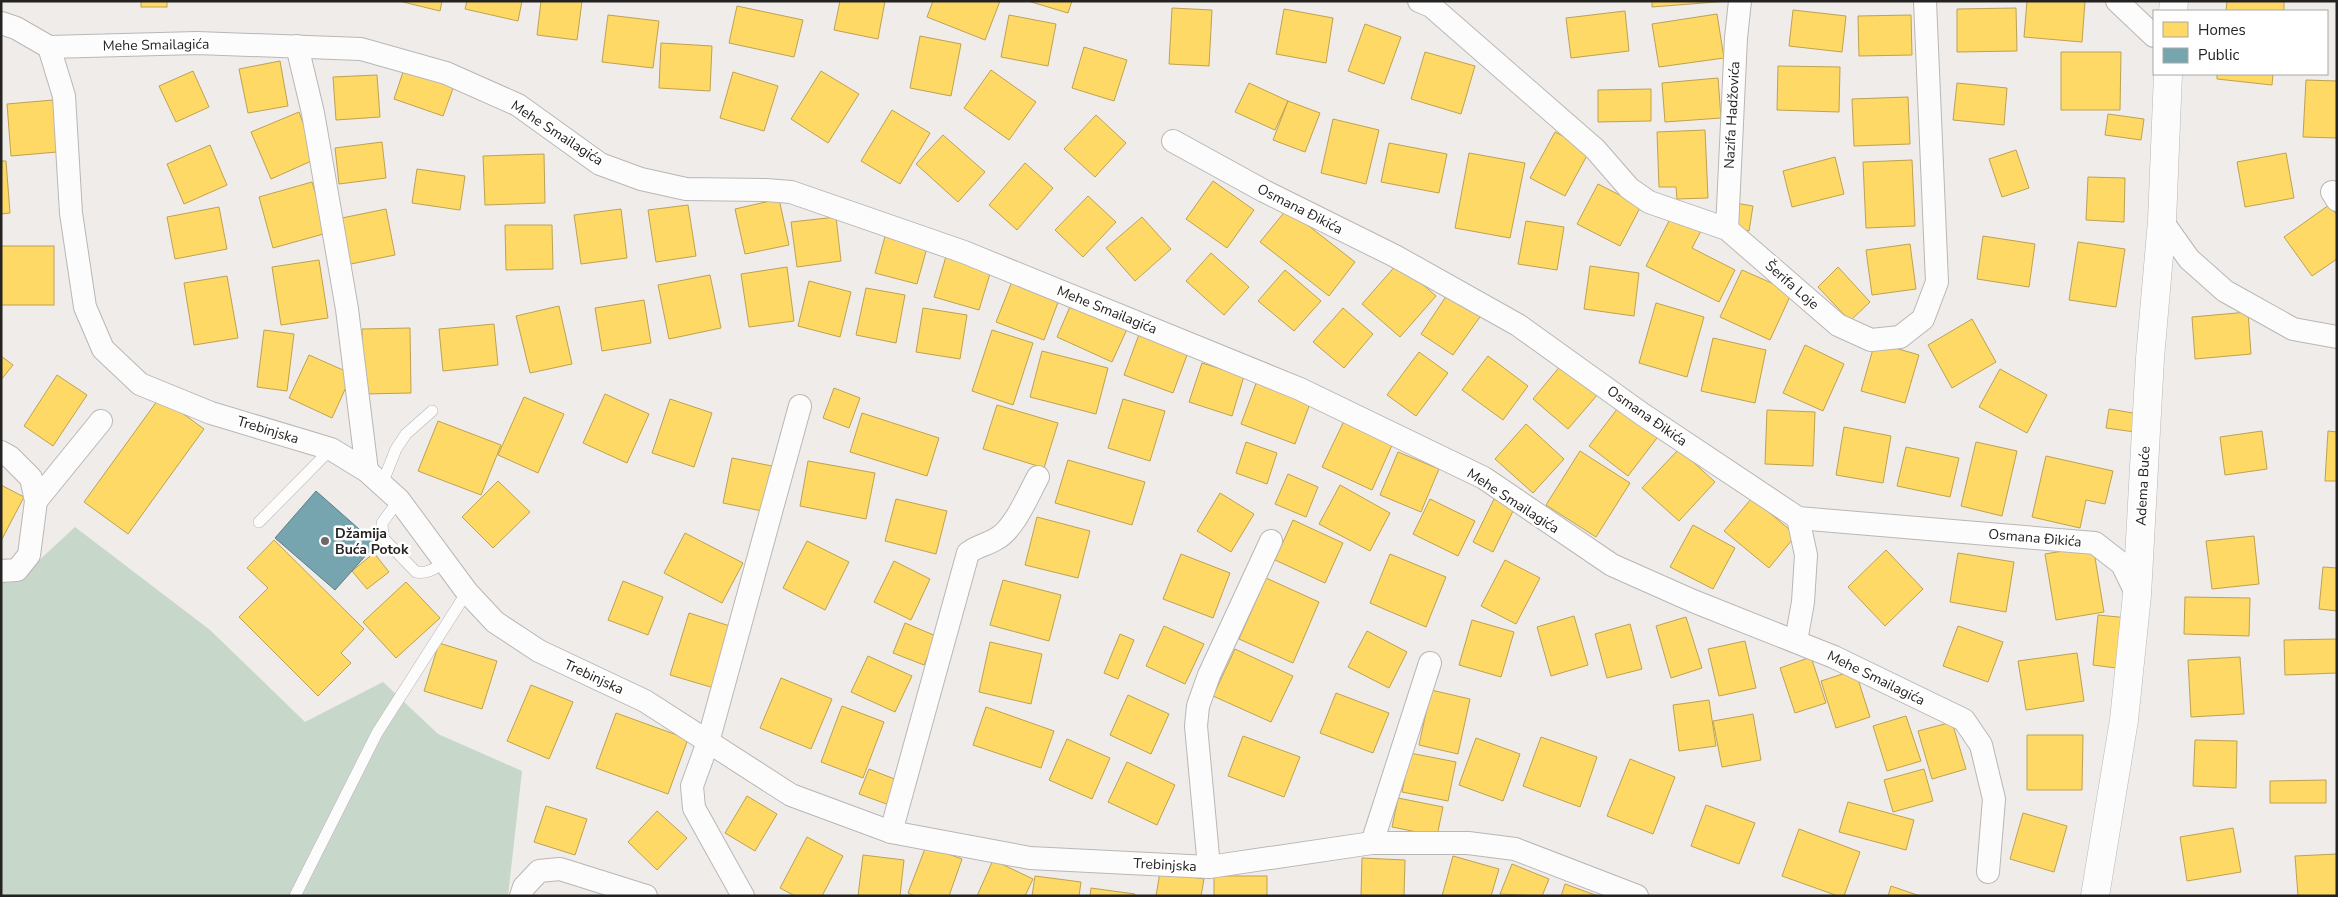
<svg xmlns="http://www.w3.org/2000/svg" width="2338" height="897" viewBox="0 0 2338 897" font-family="'Nunito Sans',sans-serif">
	<rect width="100%" height="100%" fill="#efece9"/>
	<!-- green -->
	<polygon fill="#c7d7ca" points="75,527 210,630 305,722 383,682 438,734 522,771 508,896 1,896 1,571 21,577"/>
	<!-- homes -->
	<g fill="#ffd966" stroke="#bea251">
		<rect x="141" y="1" width="26" height="6"/>
		<polygon points="399,1 442,1 440,11"/>
		<polygon points="467,1 522,1 518,21 465,9"/>
		<polygon points="541,1 582,1 577,40 537,35"/>
		<polygon points="840,1 885,1 878,39 834,30"/>
		<polygon points="933,1 1000,1 985,40 927,17"/>
		<polygon points="1028,1 1072,1 1068,13"/>
		<polygon points="1652,1 1729,1 1652,7"/>
		<polygon points="2027,1 2085,1 2082,42 2024,37"/>
		<polygon points="2227,1 2284,1 2284,11 2226,11"/>
		<polygon points="737,6 803,20 794,57 729,43"/>
		<polygon points="1172,8 1212,10 1209,66 1169,64"/>
		<polygon points="2016,8 2017,51 1957,52 1957,9"/>
		<polygon points="1284,9 1333,18 1326,63 1276,54"/>
		<polygon points="1793,10 1846,16 1842,52 1789,46"/>
		<polygon points="1625,11 1629,51 1571,58 1566,18"/>
		<polygon points="1717,14 1724,58 1659,67 1652,24"/>
		<polygon points="608,15 659,21 653,68 602,62"/>
		<polygon points="1009,15 1056,24 1048,66 1001,57"/>
		<polygon points="1911,15 1912,55 1859,56 1858,16"/>
		<polygon points="1365,24 1401,37 1384,84 1348,71"/>
		<polygon points="920,36 961,44 951,96 910,88"/>
		<polygon points="661,43 712,46 710,91 659,88"/>
		<polygon points="1084,47 1127,60 1114,101 1072,88"/>
		<polygon points="1425,52 1475,66 1461,114 1411,99"/>
		<polygon points="2061,52 2121,52 2120,110 2061,110"/>
		<polygon points="280,61 288,106 248,113 239,69"/>
		<polygon points="405,66 455,83 443,116 394,99"/>
		<polygon points="1778,66 1840,67 1839,112 1777,110"/>
		<polygon points="991,70 1036,102 1009,140 964,108"/>
		<polygon points="193,71 209,107 176,122 159,86"/>
		<polygon points="821,71 859,94 828,143 791,119"/>
		<polygon points="733,72 778,86 764,131 720,118"/>
		<polygon points="2217,74 2273,74 2272,85 2217,79"/>
		<polygon points="377,75 380,117 336,120 333,77"/>
		<polygon points="1718,78 1721,118 1665,122 1662,83"/>
		<polygon points="2306,80 2337,81 2337,138 2303,137"/>
		<polygon points="1249,83 1288,101 1275,130 1235,112"/>
		<polygon points="1957,83 2007,88 2004,125 1953,120"/>
		<polygon points="1651,89 1651,121 1598,122 1598,90"/>
		<polygon points="1908,97 1910,144 1854,146 1852,99"/>
		<polygon points="53,100 57,152 11,156 7,104"/>
		<polygon points="1288,101 1320,113 1305,152 1273,140"/>
		<polygon points="892,110 930,133 900,184 861,161"/>
		<polygon points="299,112 316,159 271,179 251,132"/>
		<polygon points="2108,114 2144,119 2141,140 2105,135"/>
		<polygon points="1096,115 1126,143 1095,177 1064,149"/>
		<polygon points="1333,119 1379,130 1366,184 1321,173"/>
		<polygon points="1705,130 1708,198 1677,199 1676,187 1659,187 1657,132"/>
		<polygon points="1555,132 1590,150 1565,196 1530,178"/>
		<polygon points="943,135 985,172 958,202 916,164"/>
		<polygon points="382,142 386,178 339,184 335,148"/>
		<polygon points="1389,143 1447,154 1439,193 1381,182"/>
		<polygon points="210,145 227,185 184,204 167,164"/>
		<polygon points="2016,150 2029,188 2002,197 1989,159"/>
		<polygon points="1469,153 1525,163 1510,238 1455,228"/>
		<polygon points="2286,153 2294,198 2245,207 2237,162"/>
		<polygon points="544,154 545,203 485,205 483,156"/>
		<polygon points="1835,157 1844,194 1792,207 1783,171"/>
		<polygon points="1912,160 1915,226 1866,228 1863,162"/>
		<polygon points="1,161 6,161 10,213 1,214"/>
		<polygon points="1025,163 1053,188 1017,230 989,205"/>
		<polygon points="417,169 465,176 460,210 412,203"/>
		<polygon points="2088,177 2125,178 2124,222 2086,220"/>
		<polygon points="1213,181 1254,210 1227,248 1186,219"/>
		<polygon points="312,182 327,233 273,248 259,197"/>
		<polygon points="1598,184 1641,206 1620,246 1577,224"/>
		<polygon points="1088,196 1116,222 1083,257 1055,230"/>
		<polygon points="779,199 789,245 745,254 735,209"/>
		<polygon points="1735,203 1753,206 1749,231 1731,228"/>
		<polygon points="688,205 696,256 656,262 648,210"/>
		<polygon points="2329,205 2337,215 2337,259 2312,276 2284,237"/>
		<polygon points="219,207 227,249 175,259 167,217"/>
		<polygon points="386,209 395,255 346,265 337,219"/>
		<polygon points="621,209 627,258 581,264 574,215"/>
		<polygon points="1287,209 1355,262 1329,296 1260,242"/>
		<polygon points="836,217 841,261 797,267 791,222"/>
		<polygon points="1142,217 1171,249 1135,281 1106,248"/>
		<polygon points="1671,217 1701,231 1692,248 1735,270 1719,302 1646,266"/>
		<polygon points="1526,221 1564,227 1557,270 1518,264"/>
		<polygon points="505,225 552,225 553,269 506,270"/>
		<polygon points="886,233 928,244 917,284 875,273"/>
		<polygon points="1983,236 2035,244 2029,287 1977,279"/>
		<polygon points="2078,242 2125,249 2116,307 2069,300"/>
		<polygon points="1910,244 1916,289 1872,295 1866,250"/>
		<rect x="1" y="246" width="53" height="59"/>
		<polygon points="947,253 992,267 979,310 934,297"/>
		<polygon points="1211,253 1249,287 1224,315 1186,281"/>
		<polygon points="319,260 328,318 281,325 272,267"/>
		<polygon points="1398,263 1436,296 1400,337 1362,304"/>
		<polygon points="1590,266 1639,273 1634,316 1584,309"/>
		<polygon points="787,267 794,321 749,327 741,274"/>
		<polygon points="1838,267 1870,302 1850,321 1818,287"/>
		<polygon points="1285,270 1321,301 1294,331 1258,301"/>
		<polygon points="1742,270 1792,292 1770,340 1720,317"/>
		<polygon points="710,275 721,328 669,339 658,285"/>
		<polygon points="227,276 238,338 194,345 184,283"/>
		<polygon points="1013,279 1060,297 1044,340 996,322"/>
		<polygon points="809,281 851,292 840,337 798,326"/>
		<polygon points="866,288 905,295 896,343 856,335"/>
		<polygon points="1449,292 1482,314 1453,355 1421,334"/>
		<polygon points="644,300 651,343 602,351 595,308"/>
		<polygon points="1072,302 1128,327 1112,362 1057,337"/>
		<polygon points="1656,303 1704,317 1687,377 1639,363"/>
		<polygon points="559,306 572,364 530,373 516,316"/>
		<polygon points="923,308 967,315 960,359 916,352"/>
		<polygon points="1343,308 1373,334 1344,368 1313,342"/>
		<polygon points="2248,312 2251,354 2195,359 2192,317"/>
		<polygon points="1972,319 1996,362 1952,388 1928,345"/>
		<polygon points="494,324 498,365 443,371 439,329"/>
		<polygon points="410,328 411,393 363,394 362,329"/>
		<polygon points="1141,329 1190,347 1173,393 1124,375"/>
		<polygon points="264,330 294,334 287,391 257,387"/>
		<polygon points="992,330 1033,343 1013,405 972,391"/>
		<polygon points="1713,338 1766,350 1755,403 1701,391"/>
		<polygon points="1875,342 1919,355 1905,403 1861,391"/>
		<polygon points="1805,345 1844,364 1823,411 1783,393"/>
		<polygon points="1042,351 1108,368 1096,414 1030,397"/>
		<polygon points="1419,352 1448,373 1416,416 1387,395"/>
		<polygon points="309,355 352,374 332,418 289,398"/>
		<polygon points="1,356 13,365 1,380"/>
		<polygon points="1488,356 1528,386 1503,420 1462,390"/>
		<polygon points="1202,363 1244,376 1232,416 1189,402"/>
		<polygon points="1562,364 1598,394 1568,429 1533,399"/>
		<polygon points="2000,369 2047,395 2027,433 1979,407"/>
		<polygon points="57,375 87,395 53,446 24,426"/>
		<polygon points="1258,378 1312,398 1295,444 1241,424"/>
		<polygon points="834,388 860,398 849,428 823,418"/>
		<polygon points="605,394 649,414 627,463 583,443"/>
		<polygon points="160,397 204,429 128,534 84,502"/>
		<polygon points="524,397 564,414 538,473 498,455"/>
		<polygon points="670,399 712,413 694,467 652,453"/>
		<polygon points="1123,399 1165,411 1150,461 1108,448"/>
		<polygon points="1621,404 1660,434 1628,476 1589,446"/>
		<polygon points="997,405 1058,423 1044,468 983,449"/>
		<polygon points="2109,409 2139,414 2135,432 2106,428"/>
		<polygon points="1767,410 1815,412 1813,466 1765,464"/>
		<polygon points="862,413 939,438 927,476 850,452"/>
		<polygon points="438,421 501,445 481,495 418,471"/>
		<polygon points="1344,421 1393,443 1372,490 1322,467"/>
		<polygon points="1526,424 1564,459 1533,493 1495,459"/>
		<polygon points="1844,427 1891,436 1883,483 1836,475"/>
		<polygon points="2262,431 2267,469 2225,475 2220,437"/>
		<polygon points="2328,431 2337,432 2337,481 2325,481"/>
		<polygon points="1246,442 1277,453 1267,484 1236,473"/>
		<polygon points="1976,442 2017,451 2002,516 1961,506"/>
		<polygon points="1906,447 1959,458 1950,497 1897,486"/>
		<polygon points="1679,449 1715,482 1679,521 1642,488"/>
		<polygon points="1580,451 1630,483 1596,537 1546,505"/>
		<polygon points="1398,452 1439,469 1421,512 1380,495"/>
		<polygon points="2046,456 2113,471 2105,504 2086,500 2080,528 2032,517"/>
		<polygon points="732,458 772,466 762,511 723,503"/>
		<polygon points="1068,460 1145,482 1132,525 1055,503"/>
		<polygon points="808,461 875,473 866,519 800,506"/>
		<polygon points="1288,474 1318,487 1306,517 1275,504"/>
		<polygon points="498,481 530,512 493,548 462,517"/>
		<polygon points="1,485 24,497 1,541"/>
		<polygon points="1340,485 1390,513 1370,551 1319,524"/>
		<polygon points="1220,493 1254,514 1231,552 1197,531"/>
		<polygon points="1752,498 1796,535 1769,568 1724,531"/>
		<polygon points="896,499 947,511 936,554 885,541"/>
		<polygon points="1430,499 1475,521 1458,556 1413,534"/>
		<polygon points="1494,499 1514,509 1493,552 1473,542"/>
		<polygon points="1037,517 1090,531 1078,578 1025,565"/>
		<polygon points="1293,520 1343,543 1325,583 1275,560"/>
		<polygon points="1693,525 1735,548 1713,589 1670,567"/>
		<polygon points="685,533 743,563 722,603 664,573"/>
		<polygon points="2254,536 2259,584 2212,589 2206,541"/>
		<polygon points="274,540 364,629 341,653 351,663 318,696 239,617 268,588 247,568"/>
		<polygon points="807,541 849,562 825,610 783,588"/>
		<polygon points="2093,546 2104,612 2056,620 2045,554"/>
		<polygon points="1886,550 1923,589 1885,626 1848,587"/>
		<polygon points="374,553 389,572 367,589 352,571"/>
		<polygon points="1958,553 2014,562 2006,612 1950,602"/>
		<polygon points="1181,554 1230,573 1213,618 1163,599"/>
		<polygon points="1390,554 1446,577 1426,627 1370,603"/>
		<polygon points="1505,560 1540,578 1516,624 1481,606"/>
		<polygon points="894,561 930,579 911,620 874,602"/>
		<polygon points="2323,567 2337,568 2337,611 2319,609"/>
		<polygon points="1266,578 1319,602 1293,663 1239,639"/>
		<polygon points="1003,580 1061,595 1049,641 990,625"/>
		<polygon points="623,581 663,597 648,635 608,620"/>
		<polygon points="406,582 440,618 396,658 363,622"/>
		<polygon points="2185,597 2250,598 2249,636 2184,634"/>
		<polygon points="689,613 733,627 714,688 670,675"/>
		<polygon points="2098,615 2129,618 2124,669 2093,665"/>
		<polygon points="1574,616 1588,665 1551,676 1537,627"/>
		<polygon points="1686,617 1702,668 1671,678 1656,626"/>
		<polygon points="1472,620 1514,632 1501,677 1459,665"/>
		<polygon points="905,623 936,636 924,665 893,653"/>
		<polygon points="1630,624 1642,669 1607,678 1595,634"/>
		<polygon points="1164,626 1204,644 1185,684 1146,666"/>
		<polygon points="1958,626 2003,642 1988,682 1943,666"/>
		<polygon points="1367,631 1407,652 1389,688 1348,667"/>
		<polygon points="1120,634 1134,640 1118,679 1104,673"/>
		<polygon points="2337,639 2337,673 2285,675 2284,640"/>
		<polygon points="1745,641 1756,688 1719,696 1708,649"/>
		<polygon points="990,642 1042,654 1031,704 979,692"/>
		<polygon points="439,643 497,661 482,709 424,691"/>
		<polygon points="1235,649 1293,676 1271,722 1213,696"/>
		<polygon points="2077,653 2084,701 2026,710 2018,661"/>
		<polygon points="868,656 912,676 895,712 851,692"/>
		<polygon points="1811,657 1826,703 1795,713 1780,668"/>
		<polygon points="2240,657 2244,714 2191,717 2188,660"/>
		<polygon points="1855,670 1870,717 1836,728 1821,681"/>
		<polygon points="781,678 832,699 811,749 760,728"/>
		<polygon points="531,685 573,702 549,759 507,741"/>
		<polygon points="1431,690 1470,699 1458,754 1419,745"/>
		<polygon points="1336,693 1389,713 1373,753 1320,733"/>
		<polygon points="1128,695 1169,714 1151,754 1110,735"/>
		<polygon points="1709,700 1716,746 1679,751 1673,705"/>
		<polygon points="842,706 884,722 863,778 821,762"/>
		<polygon points="986,707 1054,731 1041,768 973,745"/>
		<polygon points="616,713 688,739 668,794 596,768"/>
		<polygon points="1753,714 1761,760 1722,767 1713,721"/>
		<polygon points="1906,716 1921,761 1887,771 1873,726"/>
		<polygon points="1952,722 1966,769 1932,779 1918,731"/>
		<polygon points="2027,735 2083,735 2082,790 2027,790"/>
		<polygon points="1243,736 1300,757 1284,797 1228,776"/>
		<polygon points="1541,737 1597,757 1580,807 1523,786"/>
		<polygon points="1476,738 1520,754 1503,801 1459,785"/>
		<polygon points="1067,739 1110,758 1092,799 1049,780"/>
		<polygon points="2195,740 2237,741 2236,788 2193,786"/>
		<polygon points="1410,753 1456,762 1448,801 1402,792"/>
		<polygon points="1630,759 1675,777 1653,834 1607,816"/>
		<polygon points="1127,762 1175,785 1157,825 1108,802"/>
		<polygon points="869,769 902,782 892,806 859,794"/>
		<polygon points="1924,769 1933,801 1893,812 1884,780"/>
		<polygon points="2326,780 2326,803 2270,803 2270,781"/>
		<polygon points="747,796 777,814 755,851 725,833"/>
		<polygon points="1398,798 1443,807 1437,836 1392,827"/>
		<polygon points="1848,802 1914,820 1906,850 1839,832"/>
		<polygon points="1706,805 1755,823 1739,864 1691,846"/>
		<polygon points="546,806 587,819 575,855 534,842"/>
		<polygon points="657,811 687,838 657,870 628,842"/>
		<polygon points="2023,813 2067,826 2054,872 2010,859"/>
		<polygon points="2233,828 2241,872 2187,881 2180,837"/>
		<polygon points="1799,829 1860,852 1844,896 1838,896 1782,876"/>
		<polygon points="807,837 843,856 822,896 795,896 780,888"/>
		<polygon points="926,846 962,859 949,896 915,896 908,893"/>
		<polygon points="2337,854 2337,896 2298,896 2295,856"/>
		<polygon points="863,855 904,860 900,896 858,896"/>
		<polygon points="1453,856 1499,869 1491,896 1442,896"/>
		<polygon points="1362,858 1405,860 1404,896 1361,896"/>
		<polygon points="993,860 1033,879 1025,896 977,896"/>
		<polygon points="1512,864 1549,879 1542,896 1500,894"/>
		<polygon points="1160,872 1204,879 1201,896 1156,896"/>
		<polygon points="1035,876 1081,882 1079,896 1032,896"/>
		<rect x="1214" y="876" width="53" height="20"/>
		<polygon points="1565,884 1598,896 1561,896"/>
		<polygon points="1891,886 1920,896 1888,896"/>
		<polygon points="1091,888 1135,894 1135,896 1090,896"/>
	</g>
	<!-- public -->
	<polygon fill="#76a5af" stroke="#5e7e84" points="316,491 376,544 335,590 275,538"/>
	<g fill="none" stroke-linecap="round" stroke-linejoin="round">
		<!-- service casing -->
		<g stroke="#b9b7b5" stroke-width="12">
			<g id="service">
				<polyline points="382,484 396,449 406,434 432,411"/>
				<path d="M399,500l-17,23 1,15 33,34c12,2 19,-4 29,-10"/>
				<polyline points="259,522 331,449"/>
				<polyline points="295,896 377,733 467,592"/>
			</g>
		</g>
		<!-- minor casing -->
		<g stroke="#b9b7b5" stroke-width="24">
			<g id="minor">
				<polyline points="1419,1 1431,6 1595,149 1629,188 1649,202 1727,229 1838,325 1871,340 1900,337 1923,319 1937,282 1925,1"/>
				<polyline points="2117,1 2154,36"/>
				<polyline points="1,23 16,28 49,47 64,96 71,213 85,307 103,349 140,384 211,413 331,449 367,471 399,500 467,592 495,622 539,651 645,701 791,795 891,832 1030,858 1209,867 1372,843 1468,843 1515,849 1637,896"/>
				<polyline points="297,46 313,113 347,309 367,471"/>
				<polyline points="49,47 197,43 361,49 446,73 518,105 600,164 641,179 686,189 766,190 791,192 964,252 1300,389 1484,478 1612,565 1693,601 1834,657 1964,720 1981,745 1994,799 1988,872"/>
				<polyline points="1173,141 1264,191 1395,256 1518,325 1642,414 1798,518 2095,543 2122,564 2137,595"/>
				<polyline points="2332,192 2337,200"/>
				<polyline points="2162,221 2189,259 2225,291 2293,329 2337,337"/>
				<polyline points="1727,229 1736,38 1740,1"/>
				<polyline points="1,452 10,457 31,478 36,501 29,555 17,570 1,571"/>
				<polyline points="36,501 101,421"/>
				<polyline points="1796,641 1803,602 1806,555 1798,518"/>
				<path d="M891,832l77,-279c9,-7 18,-8 28,-14 18,-9 32,-44 42,-62"/>
				<polyline points="1372,843 1430,663"/>
				<polyline points="1209,867 1196,726 1198,706 1209,675 1271,541"/>
				<polyline points="521,896 524,887 539,871 560,869 646,896"/>
				<polyline points="743,896 694,808 692,786 708,742 800,406"/>
			</g>
		</g>
		<!-- tertiary casing -->
		<g stroke="#b9b7b5" stroke-width="29">
			<g id="tertiary">
				<polyline points="2173,11 2174,1"/>
				<polyline points="2095,896 2124,720 2137,595 2150,358 2162,221 2168,74"/>
			</g>
		</g>
		<!-- service -->
		<use href="#service" stroke="#fdfcfc" stroke-width="11"/>
		<!-- minor -->
		<use href="#minor" stroke="#fdfcfc" stroke-width="22"/>
		<!-- tertiary -->
		<use href="#tertiary" stroke="#fdfcfc" stroke-width="28"/>
	</g>
	<!-- markers -->
	<circle fill="#6c6967" stroke="#fff" stroke-width="2" cx="325" cy="541" r="5"/>
	<g text-anchor="middle" dominant-baseline="central" stroke-width="5" stroke-linejoin="round" paint-order="stroke">
		<!-- street labels -->
		<g font-size="14" fill="#252321" stroke="#fff">
			<text transform="translate(156 45) rotate(-1)">Mehe Smailagića</text>
			<text transform="translate(1732 115) rotate(-87)">Nazifa Hadžovića</text>
			<text transform="translate(557 133) rotate(33)">Mehe Smailagića</text>
			<text transform="translate(1300 209) rotate(27)">Osmana Đikića</text>
			<text transform="translate(1792 285) rotate(41)">Šerifa Loje</text>
			<text transform="translate(1107 310) rotate(22)">Mehe Smailagića</text>
			<text transform="translate(1647 416) rotate(35)">Osmana Đikića</text>
			<text transform="translate(268 430) rotate(17)">Trebinjska</text>
			<text transform="translate(2143 486) rotate(-87)">Adema Buće</text>
			<text transform="translate(1513 501) rotate(33)">Mehe Smailagića</text>
			<text transform="translate(2035 538) rotate(5)">Osmana Đikića</text>
			<text transform="translate(594 677) rotate(25)">Trebinjska</text>
			<text transform="translate(1876 678) rotate(26)">Mehe Smailagića</text>
			<text transform="translate(1165 865) rotate(3)">Trebinjska</text>
		</g>
		<!-- poi labels -->
		<g font-size="14" font-weight="bold" fill="#252321" stroke="#fff" text-anchor="start">
			<text x="335" y="533">Džamija<tspan x="335" dy="16">Buća Potok</tspan></text>
		</g>
	</g>
	<!-- border -->
	<rect width="2338" height="897" fill="none" stroke="#252321" stroke-width="5"/>
	<!-- legend -->
	<rect x="2153" y="10" width="175" height="65" fill="#ffffff" stroke="#a8a7a6"/>
	<rect x="2163" y="22" width="25" height="15" fill="#ffd966" stroke="#a8a7a6"/>
	<text x="2198" y="35" font-size="15" fill="#252321">Homes</text>
	<rect x="2163" y="48" width="25" height="15" fill="#76a5af" stroke="#a8a7a6"/>
	<text x="2198" y="60" font-size="15" fill="#252321">Public</text>
</svg>
